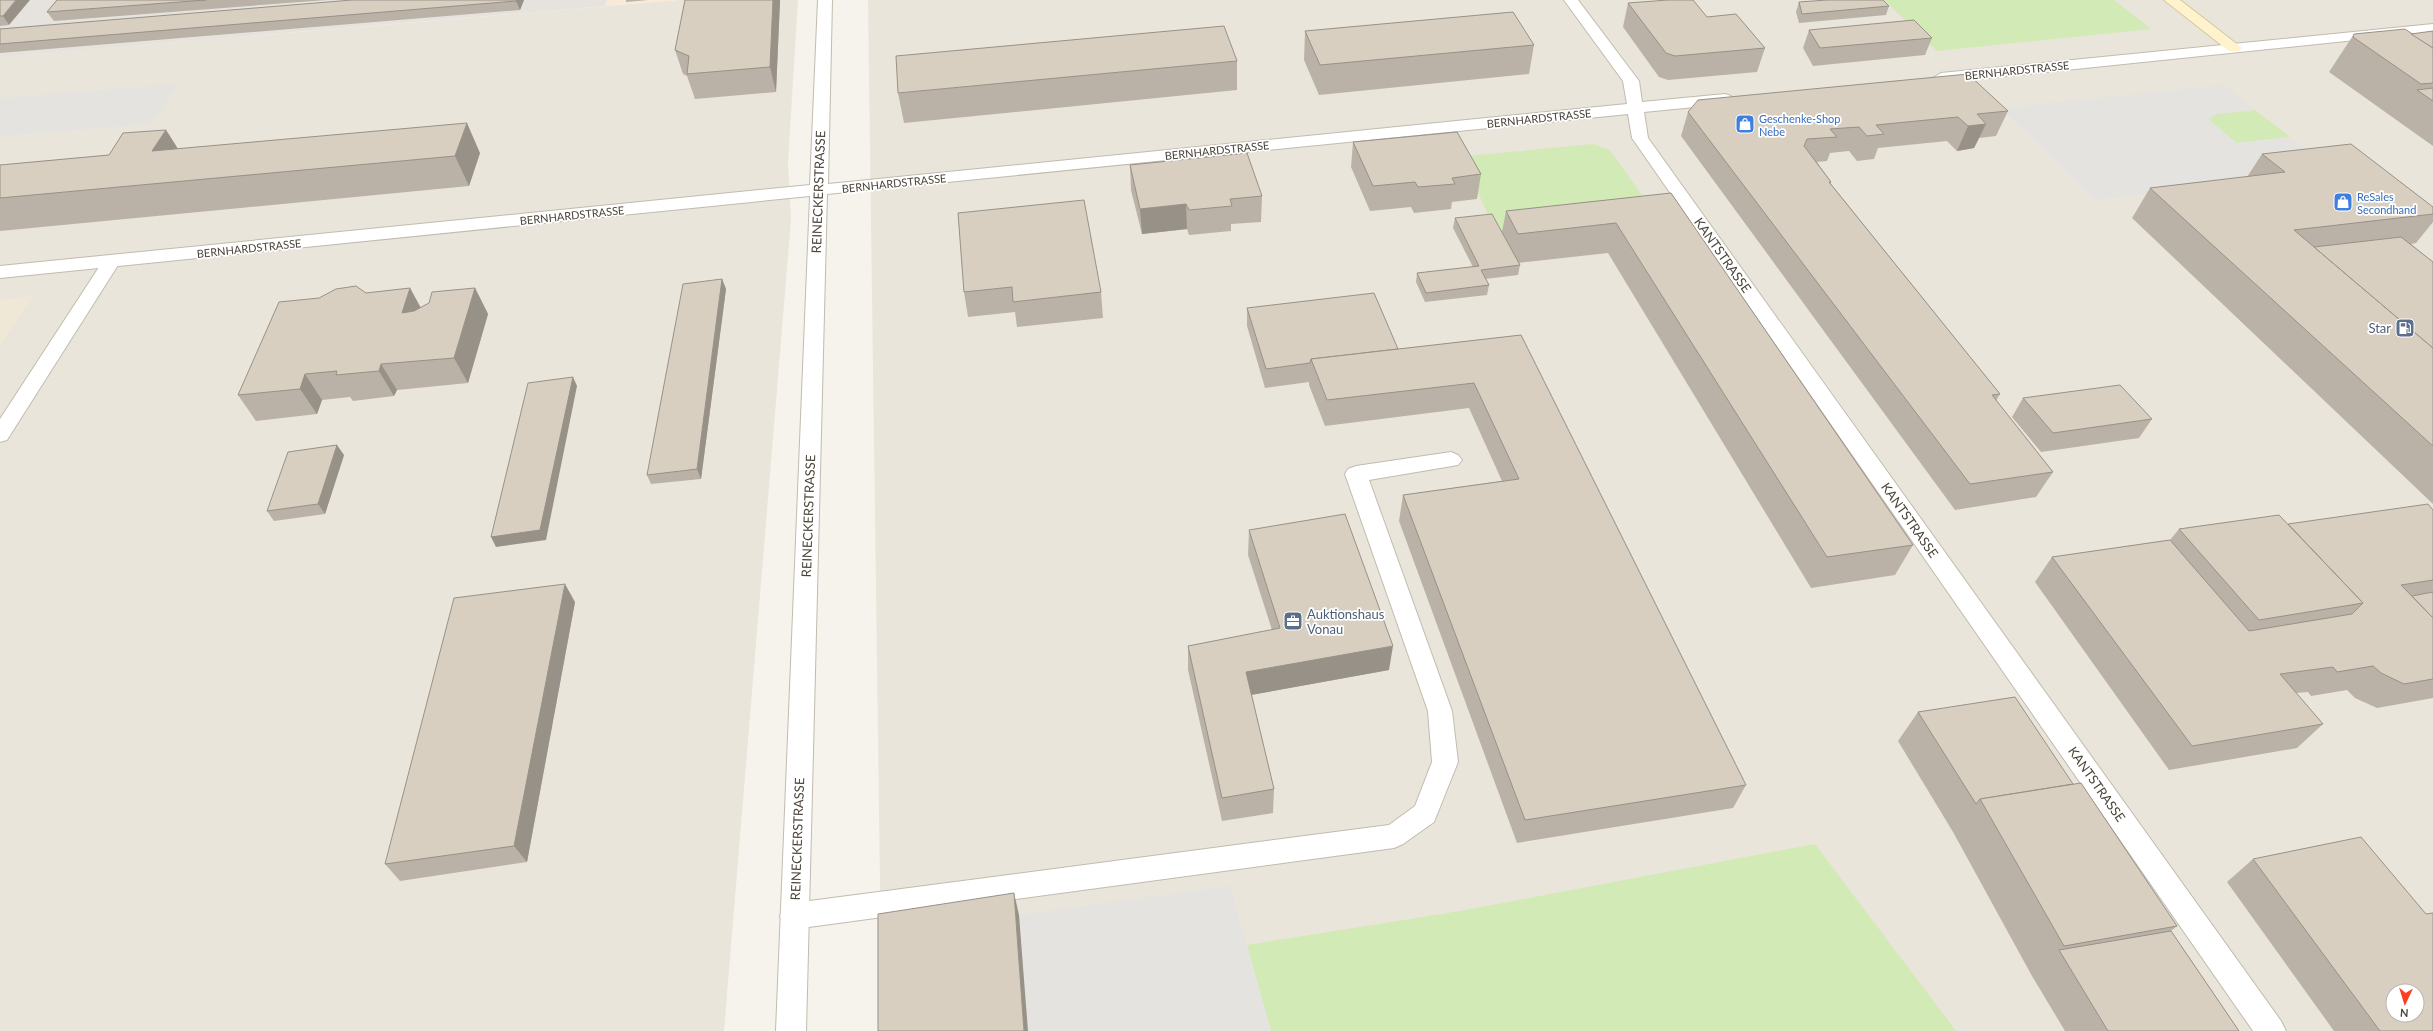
<svg xmlns="http://www.w3.org/2000/svg" width="2433" height="1031" viewBox="0 0 2433 1031" font-family="Lato,sans-serif">
	<rect width="100%" height="100%" fill="#f6f3ec"/>
	<!-- residential -->
	<g fill="#eae5da" fill-rule="evenodd">
		<polygon points="679,0 798,0 788,163 791,220 724,1031 0,1031 0,57"/>
		<path d="M868,0h1565v1031h-1551zM2393,991h24v24h-24z"/>
	</g>
	<!-- commercial -->
	<polygon fill="#f7ead8" points="607,0 679,0 605,6"/>
	<!-- industrial -->
	<polygon fill="#e6e2dd" points="0,0 607,0 605,6 0,57"/>
	<!-- education -->
	<polygon fill="#efe8d6" points="33,296 0,346 0,300"/>
	<!-- green -->
	<g fill="#d2eab5">
		<polygon points="1884,0 2114,0 2151,29 1937,51"/>
		<polygon points="2255,110 2290,137 2236,143 2208,119 2217,114"/>
		<polygon points="1593,144 1610,150 1662,224 1500,242 1481,199 1457,157"/>
		<polygon points="1815,844 1956,1031 1271,1031 1247,945 1460,911"/>
	</g>
	<!-- parking -->
	<g fill="#e5e3e0">
		<polygon points="178,84 152,124 0,136 0,98"/>
		<polygon points="2225,85 2255,110 2217,114 2208,119 2236,143 2290,137 2336,173 2096,200 2001,108"/>
		<polygon points="1230,886 1271,1031 1028,1031 1019,915"/>
	</g>
	<g fill="none" stroke-linecap="round" stroke-linejoin="round">
		<!-- service casing -->
		<g stroke="#c2bbae" stroke-width="2">
			<g id="service">
				<polygon points="111,256 117,258 120,262 7,440 0,442 0,419 105,258"/>
				<polygon points="1451,452 1458,455 1462,460 1458,465 1369,480 1452,711 1458,762 1434,822 1403,844 1394,848 794,929 784,925 780,916 784,907 794,903 1389,825 1415,806 1432,762 1428,711 1345,474 1348,469 1356,466"/>
			</g>
		</g>
		<!-- minor casing -->
		<g stroke="#c2bbae" stroke-width="2">
			<g id="minor">
				<polygon points="818,0 832,0 828,184 1627,104 1623,81 1564,0 1578,0 1639,81 1642,102 1725,94 1731,96 1733,99 1731,102 1725,104 1644,112 1648,138 2281,1021 2286,1031 2253,1031 1632,138 1628,114 827,194 806,1031 776,1031 810,196 0,278 0,266 810,185"/>
				<polygon points="2433,24 2433,32 1941,83 1933,78 1941,73"/>
			</g>
		</g>
		<!-- secondary casing -->
		<g stroke="#d6c79b" stroke-width="2">
			<polygon id="secondary" points="2164,0 2180,0 2242,48 2239,51 2229,51"/>
		</g>
		<!-- service -->
		<use href="#service" fill="#fff" fill-rule="evenodd"/>
		<!-- minor -->
		<use href="#minor" fill="#fff" fill-rule="evenodd"/>
		<!-- secondary -->
		<use href="#secondary" fill="#fff3cd" fill-rule="evenodd"/>
	</g>
	<!-- wall -->
	<g fill="#bab2a6">
		<polygon points="0,0 9,25 0,26"/>
		<polygon points="57,0 327,0 54,21 47,12"/>
		<polygon points="524,0 520,10 0,53 0,29"/>
		<polygon points="626,0 648,0 626,2"/>
		<polygon points="685,0 780,0 776,92 695,99 687,76 683,74 675,50"/>
		<polygon points="1799,2 1889,6 1886,15 1799,23 1796,12"/>
		<polygon points="1628,3 1707,17 1765,48 1757,72 1668,80 1659,77 1623,27"/>
		<polygon points="1809,30 1932,38 1925,55 1813,66 1803,48"/>
		<polygon points="1305,31 1534,45 1529,74 1319,95 1304,60"/>
		<polygon points="2433,31 2433,146 2329,72 2354,34 2411,34"/>
		<polygon points="1237,61 1237,90 904,123 898,93"/>
		<polygon points="2008,111 1996,136 1979,138 1974,148 1957,151 1947,141 1878,148 1874,159 1857,161 1849,151 1830,153 1827,161 1817,162 1831,182 1831,184 2000,394 1996,401 2053,472 2036,497 1955,510 1681,136 1688,112"/>
		<polygon points="166,130 178,149 480,153 469,186 0,231 0,165 109,155"/>
		<polygon points="1353,142 1481,174 1477,199 1452,202 1451,209 1414,213 1411,207 1370,211 1351,167"/>
		<polygon points="2262,154 2433,207 2433,222 2416,243 2411,244 2433,262 2433,504 2132,218 2150,188 2247,177"/>
		<polygon points="1130,165 1262,196 1261,222 1231,224 1231,231 1189,235 1187,229 1142,234 1131,190"/>
		<polygon points="1671,193 1913,545 1895,575 1811,588 1608,253 1518,263 1520,265 1518,275 1485,279 1489,285 1487,295 1425,302 1416,282 1417,273 1473,267 1453,228 1455,218 1502,232 1506,211"/>
		<polygon points="958,213 1101,292 1103,318 1017,327 1015,312 968,317 964,292"/>
		<polygon points="722,279 726,289 701,479 651,484 647,475"/>
		<polygon points="410,288 421,308 475,288 488,314 468,383 397,390 394,396 353,401 350,397 322,400 317,414 256,421 238,395 319,298 366,293"/>
		<polygon points="1247,308 1398,349 1521,335 1746,785 1733,808 1517,843 1399,521 1403,495 1502,481 1469,408 1325,426 1309,385 1309,382 1265,388 1247,326"/>
		<polygon points="2023,398 2152,419 2139,438 2041,452 2012,417"/>
		<polygon points="344,455 325,514 274,521 267,511"/>
		<polygon points="2433,510 2433,698 2377,708 2355,698 2347,690 2311,696 2308,692 2296,693 2323,724 2297,748 2169,770 2035,582 2052,557 2170,540 2179,529 2288,524"/>
		<polygon points="1249,530 1389,670 1251,695 1274,789 1273,813 1222,821 1188,670 1188,646 1272,630 1248,555"/>
		<polygon points="575,602 527,862 400,881 385,864"/>
		<polygon points="1918,712 2073,784 2177,926 2171,931 2239,1031 2065,1031 2032,976 1953,832 1898,741"/>
		<polygon points="2253,859 2426,914 2433,1031 2334,1031 2227,882"/>
	</g>
	<!-- shaded-wall -->
	<g fill="#979187">
		<polygon points="16,0 30,0 9,25 3,16"/>
		<polygon points="517,0 524,0 520,10 516,1"/>
		<polygon points="773,0 780,0 780,1 776,92 770,67"/>
		<polygon points="467,123 480,153 469,186 455,156"/>
		<polygon points="1986,124 1974,148 1957,151 1968,126"/>
		<polygon points="166,130 185,160 152,151"/>
		<polygon points="1186,204 1187,229 1142,234 1140,209"/>
		<polygon points="722,279 726,289 701,479 697,469"/>
		<polygon points="410,288 424,314 402,313"/>
		<polygon points="475,288 488,314 468,383 454,358"/>
		<polygon points="381,364 397,390 394,396 379,371"/>
		<polygon points="305,374 322,400 317,414 300,389"/>
		<polygon points="573,377 577,386 546,540 496,547 491,537"/>
		<polygon points="337,445 344,455 325,514 318,504"/>
		<polygon points="565,584 575,602 527,862 514,846"/>
		<polygon points="1393,646 1389,670 1245,696 1246,672"/>
		<polygon points="1014,893 1019,915 1028,1031 1024,1031"/>
	</g>
	<!-- building -->
	<g fill="#d8cfc1" stroke="#979187" fill-rule="evenodd">
		<polygon points="0,0 16,0 3,16 0,16"/>
		<polygon points="57,0 206,0 47,12"/>
		<polygon points="352,0 517,0 516,1 0,44 0,29"/>
		<polygon points="685,0 773,0 770,67 687,74 689,56 675,50"/>
		<polygon points="1668,0 1693,0 1707,17 1736,14 1765,48 1675,56 1666,53 1628,3"/>
		<polygon points="1827,0 1883,0 1889,6 1802,14 1799,2"/>
		<polygon points="1513,12 1534,45 1320,65 1305,31"/>
		<polygon points="1914,20 1932,38 1820,48 1809,30"/>
		<polygon points="1224,26 1237,61 898,93 896,56"/>
		<polygon points="2405,29 2433,48 2433,83 2421,84 2353,37 2354,34"/>
		<polygon points="2433,31 2433,48 2411,34"/>
		<polygon points="1968,74 2008,111 1977,114 1986,124 1968,126 1958,117 1876,125 1884,134 1867,136 1859,127 1830,129 1837,137 1807,139 1804,146 1831,182 1829,182 2000,394 1992,395 2053,472 1970,484 1688,112 1698,100"/>
		<polygon points="2433,88 2433,101 2417,90"/>
		<polygon points="467,123 455,156 0,198 0,165 109,155 123,133 166,130 152,151"/>
		<polygon points="1457,132 1481,174 1452,178 1455,184 1418,187 1415,182 1373,186 1353,142"/>
		<polygon points="2351,144 2433,207 2433,214 2294,230 2433,348 2433,446 2150,188 2285,172 2262,154"/>
		<polygon points="1247,153 1262,196 1230,199 1232,206 1189,210 1186,204 1140,209 1130,165"/>
		<polygon points="1671,193 1913,545 1827,557 1616,223 1518,234 1506,211"/>
		<polygon points="1084,200 1101,292 1013,302 1012,287 964,292 958,213"/>
		<polygon points="1492,214 1520,265 1481,270 1489,285 1426,293 1417,273 1479,266 1455,218"/>
		<polygon points="2401,237 2433,262 2433,348 2314,247"/>
		<polygon points="722,279 697,469 647,475 683,284"/>
		<polygon points="356,286 366,293 410,288 402,313 414,311 429,303 432,292 475,288 454,358 381,364 379,371 336,375 337,371 305,374 300,389 238,395 279,302 319,298 336,289"/>
		<polygon points="1374,293 1398,349 1311,359 1310,363 1266,369 1247,308"/>
		<polygon points="1521,335 1746,785 1525,820 1403,495 1519,479 1474,383 1327,400 1311,359"/>
		<polygon points="573,377 540,530 491,537 528,383"/>
		<polygon points="2120,385 2152,419 2053,433 2023,398"/>
		<polygon points="337,445 318,504 267,511 288,452"/>
		<polygon points="2428,504 2433,510 2433,580 2401,585 2433,618 2433,679 2404,684 2381,673 2373,666 2337,672 2333,667 2280,674 2323,724 2192,746 2052,557 2170,540 2249,631 2352,614 2363,603 2288,524"/>
		<polygon points="1345,514 1393,646 1246,672 1274,789 1222,798 1188,646 1280,628 1249,530"/>
		<polygon points="2279,515 2363,603 2259,620 2179,529"/>
		<polygon points="565,584 514,846 385,864 454,598"/>
		<polygon points="2433,592 2433,618 2412,596"/>
		<polygon points="2015,697 2073,784 1980,799 1976,804 1918,712"/>
		<polygon points="2081,783 2177,926 2064,946 1980,799"/>
		<path d="M2361,837l65,77 7,-1v118h-53l-127,-172zM2393,991h24v24h-24z"/>
		<polygon points="1014,893 1024,1031 878,1031 878,914"/>
		<polygon points="2171,931 2239,1031 2108,1031 2059,950"/>
	</g>
	<!-- icons -->
	<defs>
		<g id="shop-square" transform="scale(1)"><rect x="-9" y="-9" width="18" height="18" rx="4" fill="#3f7fe0" stroke="#fff"/><path d="M-5-2.5h2.3a2.7 3.5 0 0 1 5.4 0H5L5.5 6h-11ZM-1.5-2.5h3a1.5 2.3 0 0 0-3 0Z" fill="#fff"/></g>
		<g id="fuel-square" transform="scale(1)"><rect x="-9" y="-9" width="18" height="18" rx="4" fill="#5c6f8a" stroke="#fff"/><path d="M-5.5-6h7V0h2V4h1.3V-2.5L3-4.5l.8-.8L6-3V5H2.5V1h-1V6h-7ZM-4.2-4.7v3.2H.2V-4.7Z" fill="#fff"/></g>
		<g id="office-square" transform="scale(1)"><rect x="-9" y="-9" width="18" height="18" rx="4" fill="#5c6f8a" stroke="#fff"/><path d="M-6-3h4V-5.5h4V-3h4V5H-6ZM-1-4.5V-3h2v-1.5ZM-6 0V1H6V0Z" fill="#fff"/></g>
	</defs>
	<g fill-rule="evenodd">
		<use href="#shop-square" x="1745" y="124"/>
		<use href="#shop-square" x="2343" y="202"/>
		<use href="#fuel-square" x="2405" y="328"/>
		<use href="#office-square" x="1293" y="621"/>
	</g>
	<g text-anchor="middle" dominant-baseline="central" stroke-width="3.5" stroke-linejoin="round" paint-order="stroke">
		<!-- far-street labels -->
		<g font-size="11" fill="#4b4439" stroke="#fff">
			<text transform="translate(2017 70) rotate(-6)">BERNHARDSTRASSE</text>
			<text transform="translate(1539 118) rotate(-6)">BERNHARDSTRASSE</text>
			<text transform="translate(1217 150) rotate(-6)">BERNHARDSTRASSE</text>
			<text transform="translate(894 183) rotate(-6)">BERNHARDSTRASSE</text>
			<text transform="translate(572 215) rotate(-6)">BERNHARDSTRASSE</text>
			<text transform="translate(249 248) rotate(-6)">BERNHARDSTRASSE</text>
		</g>
		<!-- far-shop labels -->
		<g font-size="11" fill="#366cbe" stroke="#fff" text-anchor="start">
			<text x="1759" y="118">Geschenke-Shop<tspan x="1759" dy="13">Nebe</tspan></text>
			<text x="2357" y="196">ReSales<tspan x="2357" dy="13">Secondhand</tspan></text>
		</g>
		<!-- street labels -->
		<g font-size="13" fill="#4b4439" stroke="#fff">
			<text transform="translate(818 192) rotate(-88)">REINECKERSTRASSE</text>
			<text transform="translate(1723 255) rotate(55)">KANTSTRASSE</text>
			<text transform="translate(808 516) rotate(-88)">REINECKERSTRASSE</text>
			<text transform="translate(1910 520) rotate(55)">KANTSTRASSE</text>
			<text transform="translate(2097 784) rotate(55)">KANTSTRASSE</text>
			<text transform="translate(797 839) rotate(-88)">REINECKERSTRASSE</text>
		</g>
		<!-- service labels -->
		<g font-size="13" fill="#4e5e75" stroke="#fff" text-anchor="end">
			<text x="2391" y="328">Star</text>
			<text x="1307" y="614" text-anchor="start">Auktionshaus<tspan x="1307" dy="15">Vonau</tspan></text>
		</g>
	</g>
	<!-- north arrow -->
	<g transform="translate(2405 1003) rotate(184)"><circle r="19" fill="#ffffff" stroke="#b7b4b0"/>
	<path d="M0-3L7 15L0 10L-7 15Z" fill="#fc3f1d"/>
	<text y="-6" font-size="11" font-weight="bold" text-anchor="middle" fill="#4b4439">N</text>
	</g>
</svg>
